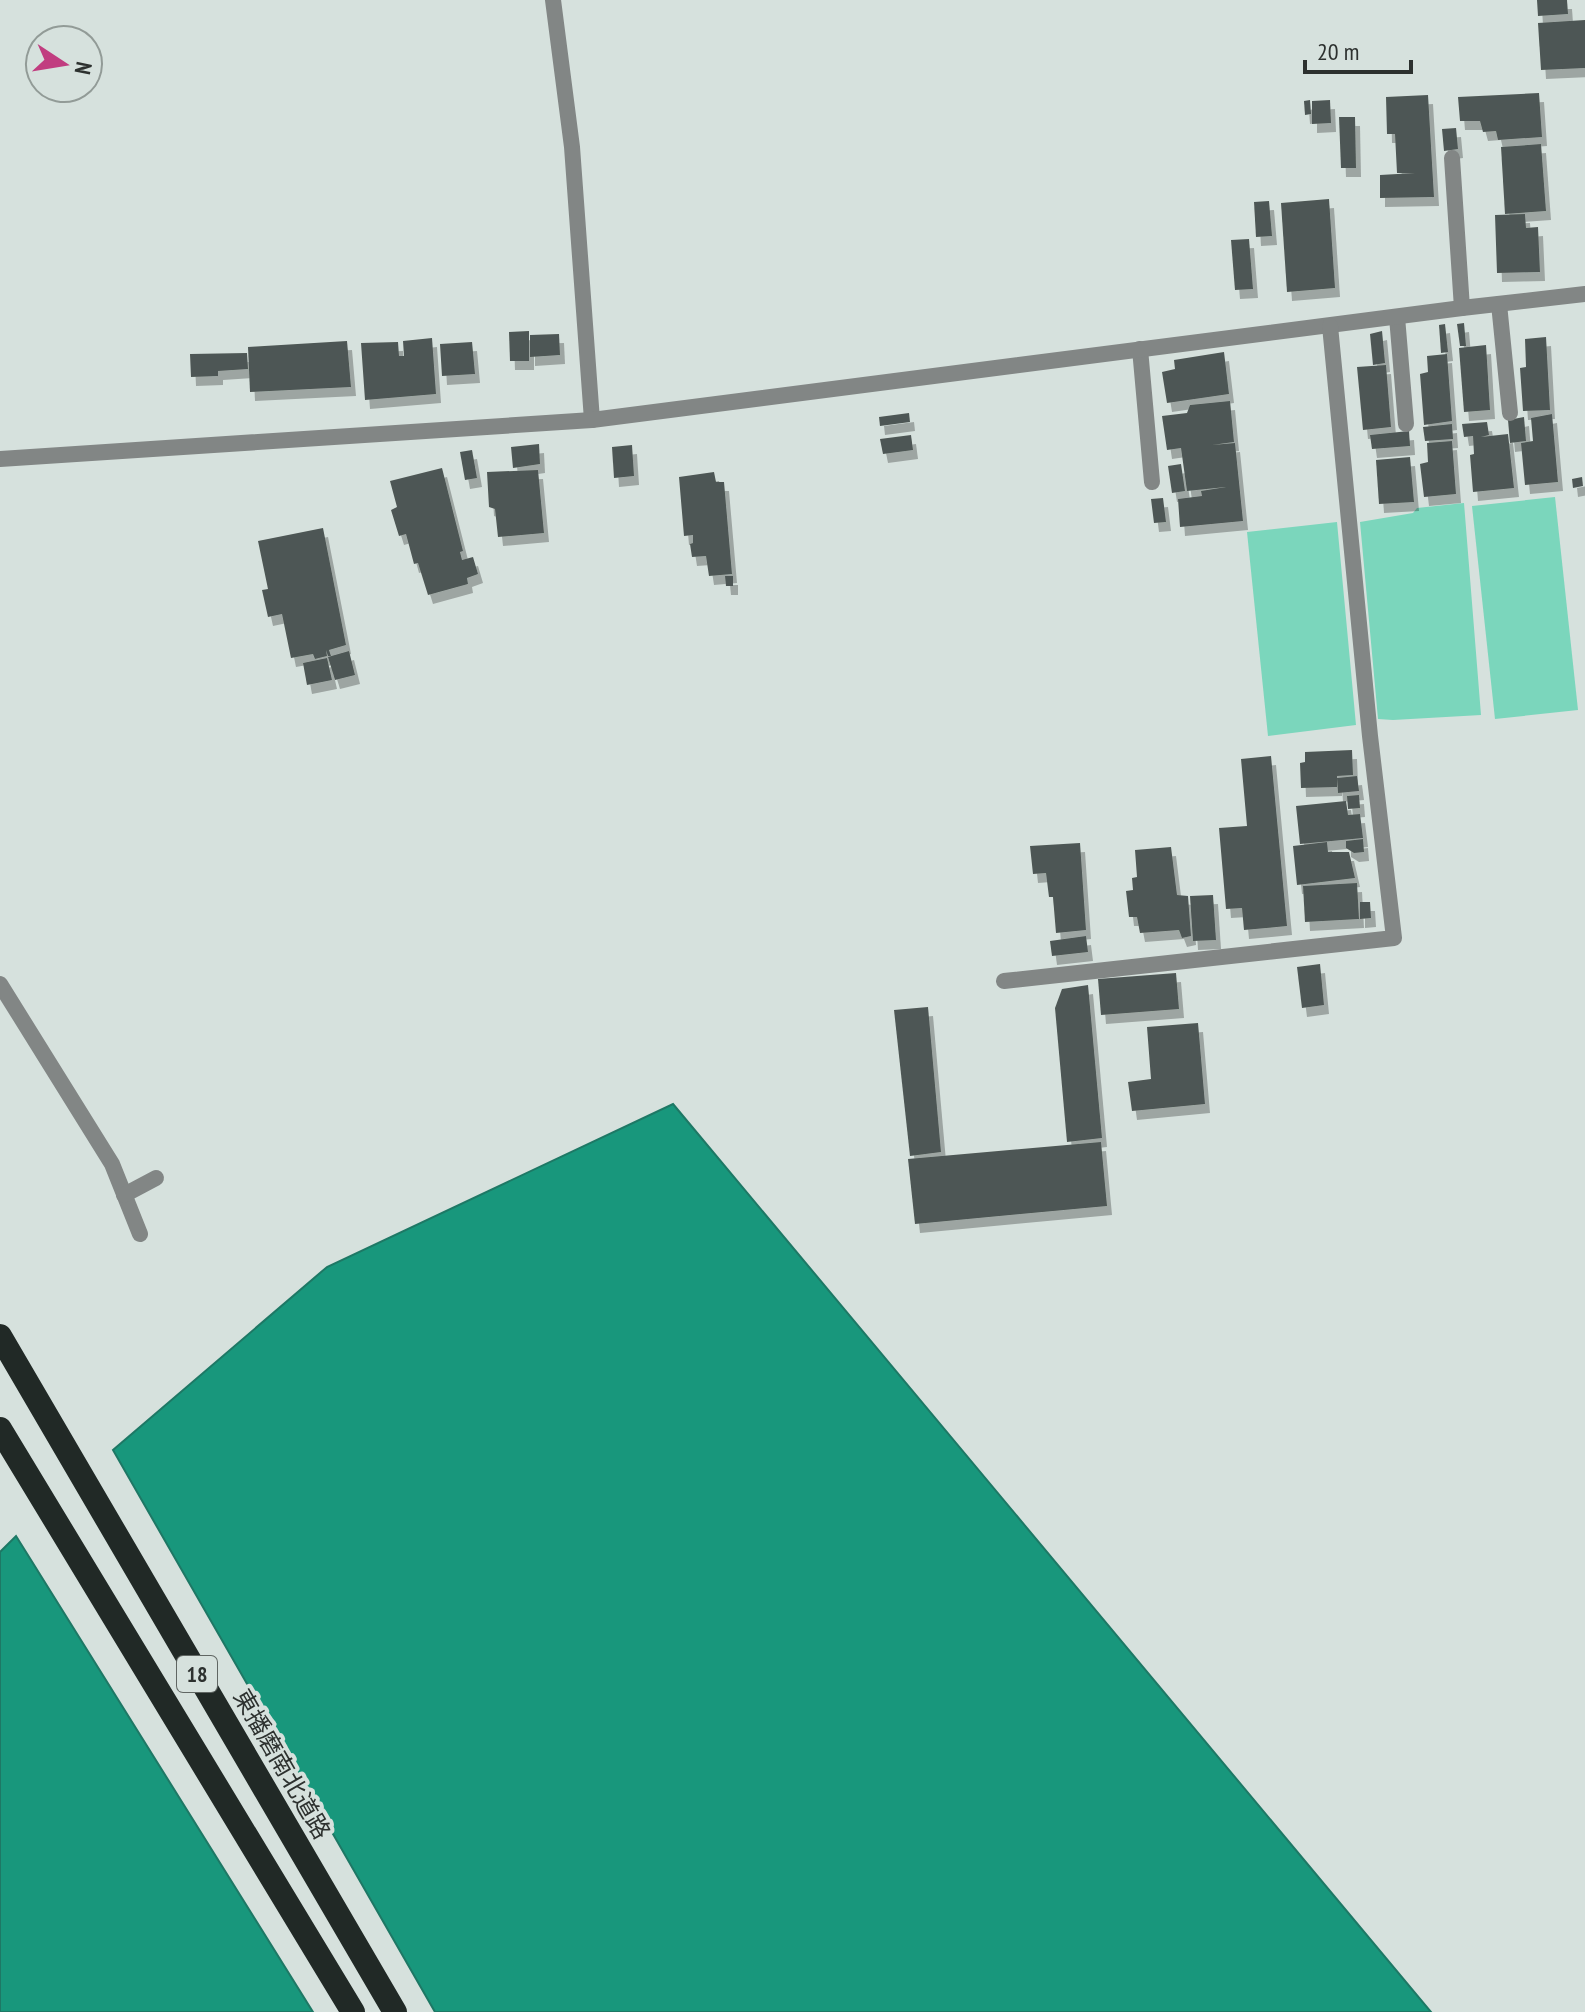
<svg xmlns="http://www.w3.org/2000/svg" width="1585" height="2012" viewBox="0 0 1585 2012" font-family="'PT Sans Narrow','Noto Sans JP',sans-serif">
	<defs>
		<filter id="shadow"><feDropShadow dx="5" dy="9" stdDeviation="0" flood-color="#0004"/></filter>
	</defs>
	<rect width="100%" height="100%" fill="#d6e1dd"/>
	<!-- green -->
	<g fill="#7bd6bc">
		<polygon points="1555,497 1578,710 1495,719 1472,506"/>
		<polygon points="1464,503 1481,715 1393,720 1378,719 1360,522 1413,513 1417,508"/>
		<polygon points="1337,522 1356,725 1268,736 1247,532"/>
	</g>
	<!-- water -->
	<g fill="#18977c" stroke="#1e7865" stroke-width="2">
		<polygon points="673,1104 1431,2012 435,2012 113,1450 327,1267"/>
		<polygon points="16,1536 313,2012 0,2012 0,1552"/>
	</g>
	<!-- building -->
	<g fill="#4e5754" filter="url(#shadow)">
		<polygon points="1537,0 1567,0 1568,14 1538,16"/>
		<polygon points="1585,20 1585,68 1541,70 1538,23"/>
		<polygon points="1539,93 1542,137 1498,140 1496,131 1483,132 1480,121 1460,121 1458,97"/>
		<polygon points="1428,95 1434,197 1380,198 1380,175 1415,173 1397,173 1395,134 1387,134 1386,97"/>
		<polygon points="1310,100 1311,114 1305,115 1304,101"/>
		<polygon points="1330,100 1331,123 1312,124 1312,101"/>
		<polygon points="1339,117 1355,117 1356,168 1341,168"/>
		<polygon points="1456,128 1458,149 1444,151 1442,129"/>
		<polygon points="1541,144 1546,211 1505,214 1501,147"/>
		<polygon points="1329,199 1335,288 1287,292 1281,203"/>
		<polygon points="1269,201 1272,236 1256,237 1254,202"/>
		<polygon points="1525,214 1526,228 1538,227 1540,272 1497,273 1495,215"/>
		<polygon points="1249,239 1253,289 1235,290 1231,240"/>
		<polygon points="1464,323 1466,346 1460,346 1457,324"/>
		<polygon points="1445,324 1448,352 1441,353 1439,325"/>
		<polygon points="529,331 529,361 510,361 509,332"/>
		<polygon points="1382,331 1385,363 1373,365 1370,334"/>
		<polygon points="559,334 560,355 530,357 530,335"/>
		<polygon points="1546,337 1550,410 1523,411 1520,368 1526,367 1525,339"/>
		<polygon points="432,338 436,394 365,400 361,343 398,342 399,356 404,356 403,341"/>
		<polygon points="347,341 351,387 250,392 248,347"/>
		<polygon points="472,342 475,374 442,376 440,344"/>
		<polygon points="1486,345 1490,410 1464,412 1459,348"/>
		<polygon points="1224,352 1229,394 1167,403 1162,372 1175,369 1174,360"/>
		<polygon points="247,353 248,369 218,371 218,376 191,377 190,354"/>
		<polygon points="1447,354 1452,421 1424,425 1420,374 1428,372 1427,356"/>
		<polygon points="1386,365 1391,427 1363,430 1357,367"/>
		<polygon points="1230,401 1234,442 1212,445 1235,443 1243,521 1180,527 1178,499 1202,496 1201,491 1226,487 1187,491 1181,448 1167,450 1162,416 1187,413 1190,405"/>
		<polygon points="909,413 910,422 880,426 879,417"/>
		<polygon points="1552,414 1558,482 1525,485 1521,443 1533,441 1531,418"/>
		<polygon points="1524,417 1526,441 1510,443 1508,420"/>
		<polygon points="1487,422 1489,435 1481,437 1508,434 1514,488 1473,492 1470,455 1474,454 1473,436 1464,437 1462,424"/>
		<polygon points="1452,424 1453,439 1425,441 1423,427"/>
		<polygon points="1409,431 1410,446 1372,449 1370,435"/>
		<polygon points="911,435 913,450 883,454 880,439"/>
		<polygon points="1452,441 1456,494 1424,497 1420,464 1428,462 1427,443"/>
		<polygon points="539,444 540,464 513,468 511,447"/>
		<polygon points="632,445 634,476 614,478 612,447"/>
		<polygon points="472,450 477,478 465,480 460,452"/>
		<polygon points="1410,457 1414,502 1379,504 1376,460"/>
		<polygon points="1181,464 1185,491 1172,493 1168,466"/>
		<polygon points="442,468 463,551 460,552 462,560 473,557 478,574 467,578 468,584 428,595 418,563 414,564 406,534 399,536 391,510 397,507 390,481"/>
		<polygon points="538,470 544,533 498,537 495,509 489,507 487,472"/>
		<polygon points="714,472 716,482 724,482 732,574 709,576 706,556 692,557 690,544 693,543 693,535 684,536 679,477"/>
		<polygon points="1582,477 1583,486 1573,488 1572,479"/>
		<polygon points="1163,498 1166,522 1154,523 1151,499"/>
		<polygon points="323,528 346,645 329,650 331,656 328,656 326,650 327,656 315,659 313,654 291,658 282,614 268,617 262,590 268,589 258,541"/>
		<polygon points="725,576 733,576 733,586 726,586"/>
		<polygon points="349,651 355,675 335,680 328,657"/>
		<polygon points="327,658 332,680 307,685 303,663"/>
		<polygon points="1352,750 1353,775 1337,776 1337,787 1301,788 1300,763 1305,762 1305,752"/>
		<polygon points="1271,756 1287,926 1244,930 1242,908 1226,909 1219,828 1247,826 1241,759"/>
		<polygon points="1357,776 1359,791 1338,793 1337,778"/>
		<polygon points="1359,795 1360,808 1348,809 1347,796"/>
		<polygon points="1346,801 1348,815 1360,814 1363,838 1300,844 1296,806"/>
		<polygon points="1363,839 1364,852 1354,853 1346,848 1346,841"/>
		<polygon points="1327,842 1328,852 1349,852 1355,878 1297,885 1293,846"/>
		<polygon points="1080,843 1086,930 1056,933 1053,897 1049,897 1046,873 1033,874 1030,846"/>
		<polygon points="1171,847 1177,895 1188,896 1191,936 1182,938 1179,930 1140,933 1137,917 1129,917 1126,891 1133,890 1132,878 1137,877 1135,850"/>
		<polygon points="1357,883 1359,919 1305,922 1303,886"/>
		<polygon points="1213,895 1216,940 1193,941 1190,896"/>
		<polygon points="1360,902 1370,902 1371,918 1360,919"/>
		<polygon points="1086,936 1088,952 1052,956 1050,941"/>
		<polygon points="1320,964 1324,1005 1302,1008 1297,967"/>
		<polygon points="1176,973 1179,1009 1101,1015 1098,979"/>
		<polygon points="1088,985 1102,1138 1067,1142 1055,1008 1062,989"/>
		<polygon points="928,1007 941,1152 910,1156 894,1010"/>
		<polygon points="1198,1023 1205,1104 1132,1111 1128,1082 1151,1079 1147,1027"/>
		<polygon points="1101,1142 1107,1206 915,1224 908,1159"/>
	</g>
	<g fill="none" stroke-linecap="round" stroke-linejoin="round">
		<!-- service -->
		<polyline stroke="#828685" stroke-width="16" points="1452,158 1462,308"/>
		<!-- minor -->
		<g stroke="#828685" stroke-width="16">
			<polyline points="553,0 572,147 592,420"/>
			<polyline points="1499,304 1510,413"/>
			<polyline points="1397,317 1406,424"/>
			<polyline points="1140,349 1152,482"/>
			<polyline points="0,459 592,420 1462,308 1585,294"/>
			<polyline points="1004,981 1394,938 1370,736 1330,326"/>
			<polyline points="0,984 112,1164 140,1234"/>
			<polyline points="124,1195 156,1178"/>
		</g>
		<!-- motorway -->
		<g stroke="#212926" stroke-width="24">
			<polyline points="0,1336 395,2012"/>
			<polyline points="0,1429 353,2012"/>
		</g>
	</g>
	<g text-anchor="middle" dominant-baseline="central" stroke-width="8" stroke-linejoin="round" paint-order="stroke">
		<!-- shield labels -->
		<rect fill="#d6e1dd" stroke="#606663" stroke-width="2" x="177" y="1656" width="40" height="36" rx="6"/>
		<g font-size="22" font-weight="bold" fill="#2d312f">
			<text x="197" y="1674">18</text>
		</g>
		<!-- street labels -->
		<g font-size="24" fill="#2d312f" stroke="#d6e1dd">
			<text transform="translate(282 1764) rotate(60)">東播磨南北道路</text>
		</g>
	</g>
	<!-- north arrow -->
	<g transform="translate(64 64) rotate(102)"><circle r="38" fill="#d6e1dd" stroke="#929b97" stroke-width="2"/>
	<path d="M0-6L14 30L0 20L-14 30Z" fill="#c13d80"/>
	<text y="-12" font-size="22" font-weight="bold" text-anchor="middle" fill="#2d312f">N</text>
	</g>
	<!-- scale -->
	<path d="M1305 60v12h106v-12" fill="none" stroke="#2d312f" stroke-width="4"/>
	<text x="1317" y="60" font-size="24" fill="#2d312f" stroke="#d6e1dd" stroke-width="6" paint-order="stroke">20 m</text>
</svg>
